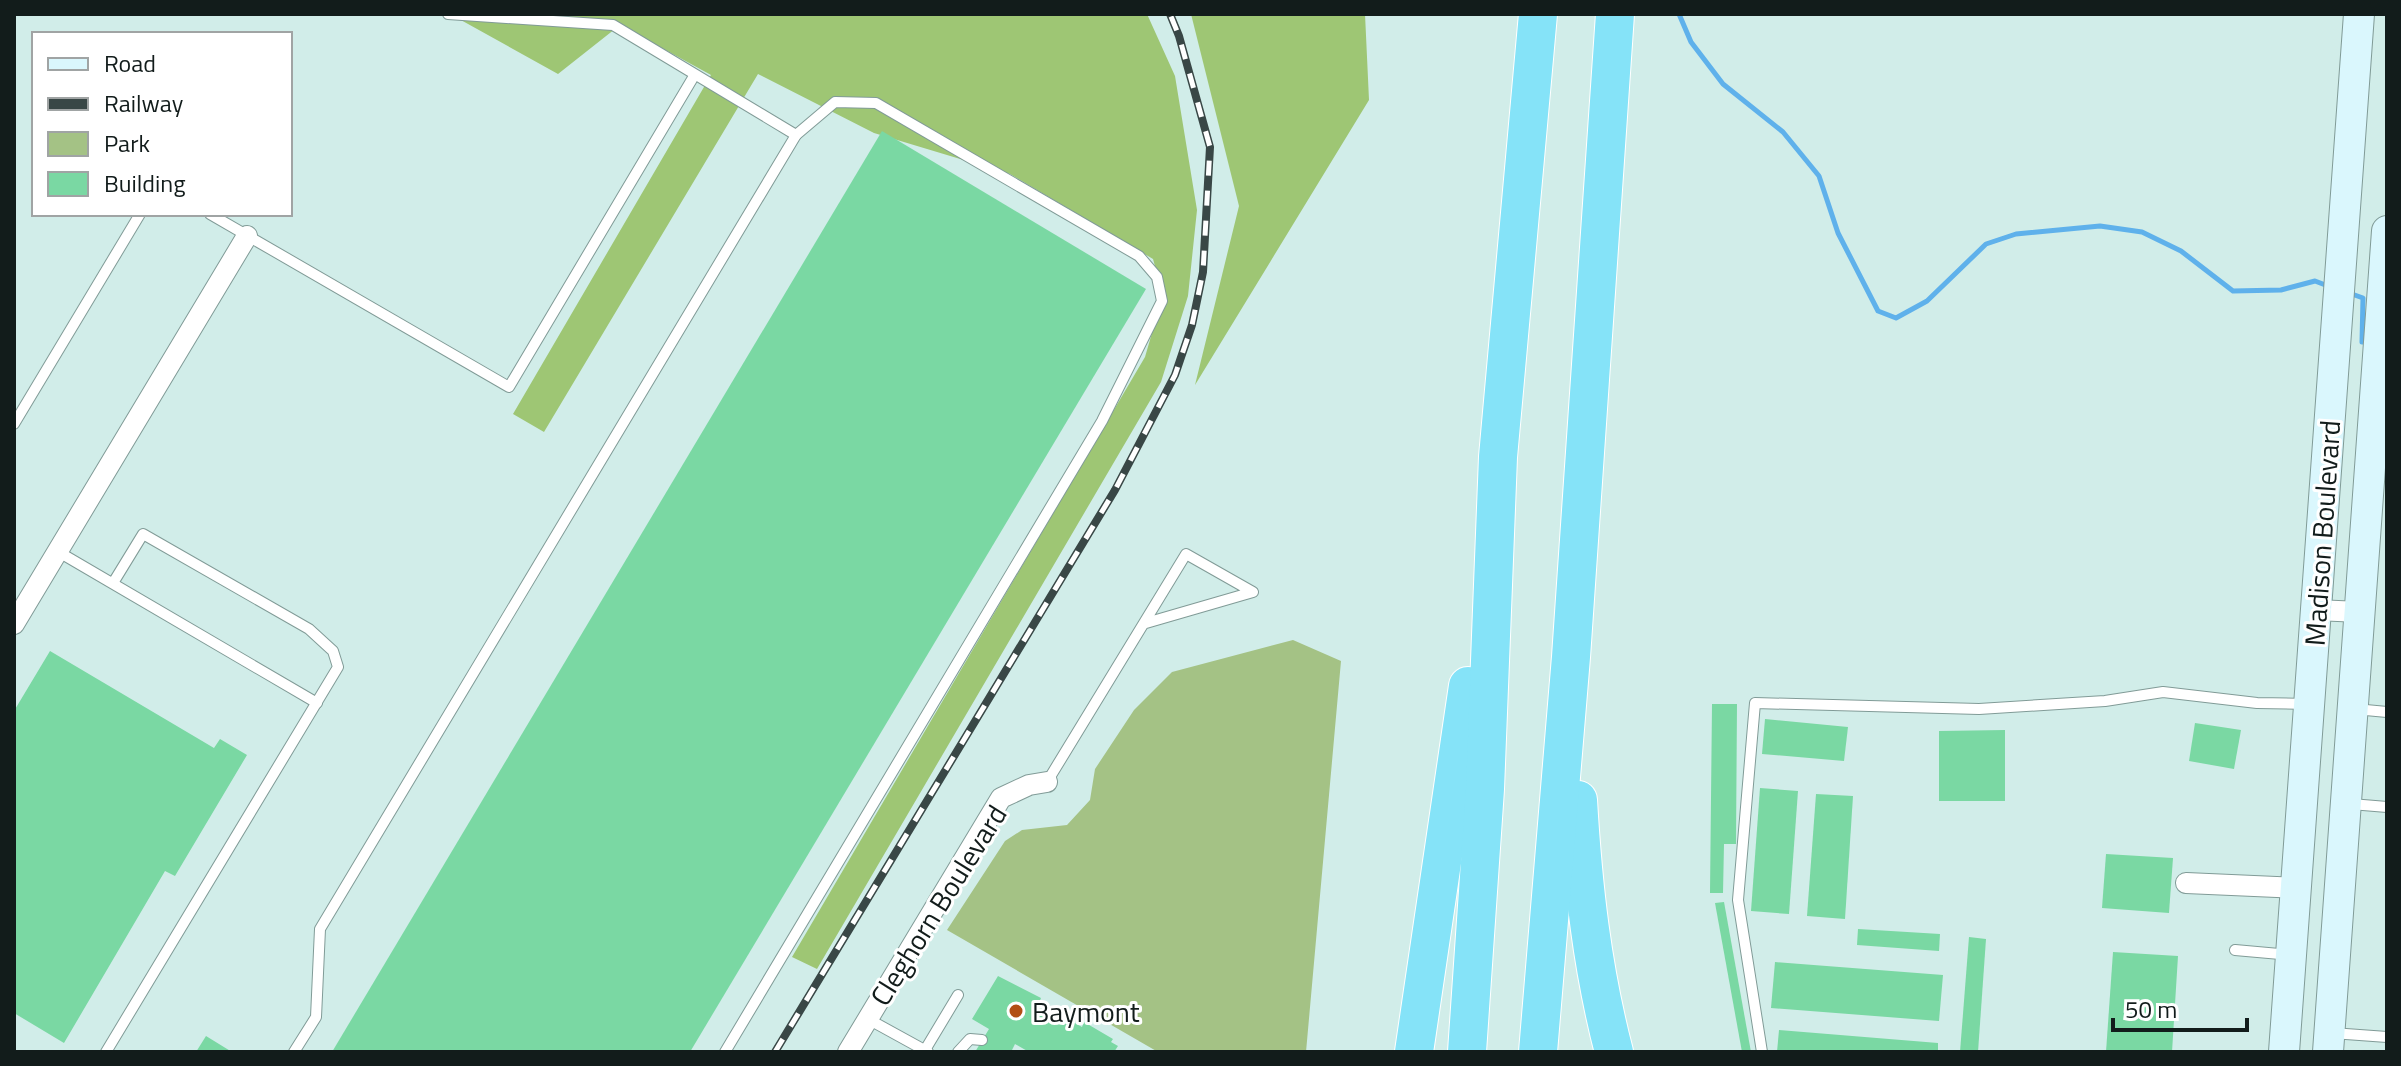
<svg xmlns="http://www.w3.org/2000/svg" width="2401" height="1066" viewBox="0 0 2401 1066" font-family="'Titillium Web',sans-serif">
	<rect width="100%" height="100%" fill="#d1ede9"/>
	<!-- green -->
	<polygon fill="#a4c285" points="1293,640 1341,661 1306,1052 1158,1052 947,930 1005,841 1022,830 1067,825 1090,800 1095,769 1134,710 1172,672"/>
	<!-- forest -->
	<g fill="#9ec674">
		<polygon points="450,14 1147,14 1175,76 1197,210 1188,296 1161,382 817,969 792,957 1145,357 1163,295 1153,259 1010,174 874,133 758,74 544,432 513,414 711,75 620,25 558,74"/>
		<polygon points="1191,14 1365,14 1369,100 1195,385 1239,206"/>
	</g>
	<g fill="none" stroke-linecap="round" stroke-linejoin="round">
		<!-- stream -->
		<g stroke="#5fb1eb" stroke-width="5">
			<polyline points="1679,14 1691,42 1723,84 1783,132 1819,176 1838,233 1878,311 1896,318 1927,301 1986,244 2016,234 2100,226 2142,232 2181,251 2233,291 2281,290 2315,281 2328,286"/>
			<polyline points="2349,293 2363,298 2362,342 2370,342"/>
		</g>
	</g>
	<!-- building -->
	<g fill="#7ad8a3">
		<polygon points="882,131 1146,289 690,1052 332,1052"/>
		<polygon points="50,651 214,748 220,739 247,755 175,876 165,871 64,1043 14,1013 14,711"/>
		<polygon points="1712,704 1737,704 1736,844 1724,844 1723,893 1710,893"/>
		<polygon points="1765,719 1848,727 1844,761 1762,754"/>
		<polygon points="2195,723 2241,730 2234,769 2189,761"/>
		<polygon points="2005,730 2005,801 1939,801 1939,731"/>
		<polygon points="1760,788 1798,791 1789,914 1751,911"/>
		<polygon points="1816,794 1853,796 1845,919 1807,916"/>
		<polygon points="2106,854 2173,858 2169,913 2102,908"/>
		<polygon points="1724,902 1751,1052 1742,1052 1715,903"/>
		<polygon points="1858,929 1940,934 1939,951 1857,945"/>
		<polygon points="1969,937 1986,939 1978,1052 1960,1052"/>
		<polygon points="2113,952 2178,956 2172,1052 2106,1052"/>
		<polygon points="1775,962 1943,975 1939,1021 1771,1008"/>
		<polygon points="998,976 1041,998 1039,1003 1082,1027 1084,1022 1113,1039 1111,1042 1118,1046 1114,1052 1029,1052 1015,1044 1011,1052 975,1052 989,1029 972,1019"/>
		<polygon points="1779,1030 1938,1043 1938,1052 1777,1052"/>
		<polygon points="206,1036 232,1052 196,1052"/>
	</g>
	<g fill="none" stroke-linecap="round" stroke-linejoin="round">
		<!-- lane casing -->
		<g stroke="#819b97" stroke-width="12">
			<g id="lane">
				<polyline points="210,214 509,387 694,76"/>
				<polyline points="14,424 140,214"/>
				<polyline points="57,551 317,703"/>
				<polyline points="2355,709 2387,712"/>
				<polyline points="1047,782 1186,554 1253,592 1146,623"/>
				<polyline points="2351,804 2387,807"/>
				<polyline points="2235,950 2290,955"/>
				<polyline points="868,1019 928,1052"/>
				<polyline points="2332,1033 2387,1037"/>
				<polyline points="925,1050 958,995"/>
				<polyline points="106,1052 338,667 333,651 309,629 143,534 113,583"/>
				<polyline points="294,1052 316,1017 320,929 796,135 613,25 448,14"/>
				<polyline points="725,1052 1102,421 1162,301 1157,277 1139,256 876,103 835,102 796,135"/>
				<polyline points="958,1052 970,1039 982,1040"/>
				<polyline points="1762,1052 1738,900 1755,703 1979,709 2105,701 2163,692 2257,703 2307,704"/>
			</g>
		</g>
		<!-- street casing -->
		<g stroke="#819b97" stroke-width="22">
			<g id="street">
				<polyline points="2316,610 2360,612"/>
				<polyline points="14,624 247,236"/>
				<polyline points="2186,883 2297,888"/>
				<polyline points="848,1052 1001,798 1029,785 1047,782"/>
			</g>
		</g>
		<!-- secondary casing -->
		<g stroke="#819b97" stroke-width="32">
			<g id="secondary">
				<polyline points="2284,1052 2359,14"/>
				<polyline points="2328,1052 2387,231"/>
			</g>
		</g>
		<!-- highway casing -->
		<g stroke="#fff" stroke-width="40">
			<g id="highway">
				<path d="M1578,800c5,86 14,168 36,252"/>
				<polyline points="1414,1052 1468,686"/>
				<polyline points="1467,1052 1485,789 1498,457 1538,14"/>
				<polyline points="1538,1052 1571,657 1615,14"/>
			</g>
		</g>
		<!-- lane -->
		<use href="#lane" stroke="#fff" stroke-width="10"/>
		<!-- street -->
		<use href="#street" stroke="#fff" stroke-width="20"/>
		<!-- secondary -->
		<use href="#secondary" stroke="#daf7fd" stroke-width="30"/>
		<!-- highway -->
		<use href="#highway" stroke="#85e3f8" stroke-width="38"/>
		<!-- rail casing -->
		<g stroke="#394746" stroke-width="8">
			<polyline id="rail" points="775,1052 1115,490 1175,375 1192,325 1203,272 1210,147 1179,36 1170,14"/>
		</g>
		<!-- rail -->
		<use href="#rail" stroke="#fff" stroke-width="5" stroke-dasharray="15" stroke-linecap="butt"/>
	</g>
	<!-- markers -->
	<circle fill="#b24f15" stroke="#fff" stroke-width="3" cx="1016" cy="1011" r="8"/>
	<g text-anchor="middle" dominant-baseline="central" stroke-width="6" stroke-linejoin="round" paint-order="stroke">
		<!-- street labels -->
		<g font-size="28" fill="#121c1b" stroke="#fff">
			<text transform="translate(2322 533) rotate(-86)">Madison Boulevard</text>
			<text transform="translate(938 905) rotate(-58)">Cleghorn Boulevard</text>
		</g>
		<!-- poi labels -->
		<g font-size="28" fill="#121c1b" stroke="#fff" text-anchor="start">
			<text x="1032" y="1011">Baymont</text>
		</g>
	</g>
	<!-- border -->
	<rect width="2401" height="1066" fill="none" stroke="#121c1b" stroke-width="32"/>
	<!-- legend -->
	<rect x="32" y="32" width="260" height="184" fill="#ffffff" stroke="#a0a4a4" stroke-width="2"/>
	<rect x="48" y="58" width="40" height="12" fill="#daf7fd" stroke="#a0a4a4" stroke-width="2"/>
	<text x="104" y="72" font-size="24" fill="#121c1b">Road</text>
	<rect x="48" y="98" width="40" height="12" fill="#394746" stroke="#a0a4a4" stroke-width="2"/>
	<text x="104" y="112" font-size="24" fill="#121c1b">Railway</text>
	<rect x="48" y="132" width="40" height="24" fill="#a4c285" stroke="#a0a4a4" stroke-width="2"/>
	<text x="104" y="152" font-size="24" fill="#121c1b">Park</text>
	<rect x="48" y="172" width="40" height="24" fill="#7ad8a3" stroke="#a0a4a4" stroke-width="2"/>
	<text x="104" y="192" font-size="24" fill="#121c1b">Building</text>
	<!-- scale -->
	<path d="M2113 1018v12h134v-12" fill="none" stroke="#121c1b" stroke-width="4"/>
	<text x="2125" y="1018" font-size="24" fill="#121c1b" stroke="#ffffff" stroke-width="6" paint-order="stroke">50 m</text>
</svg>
